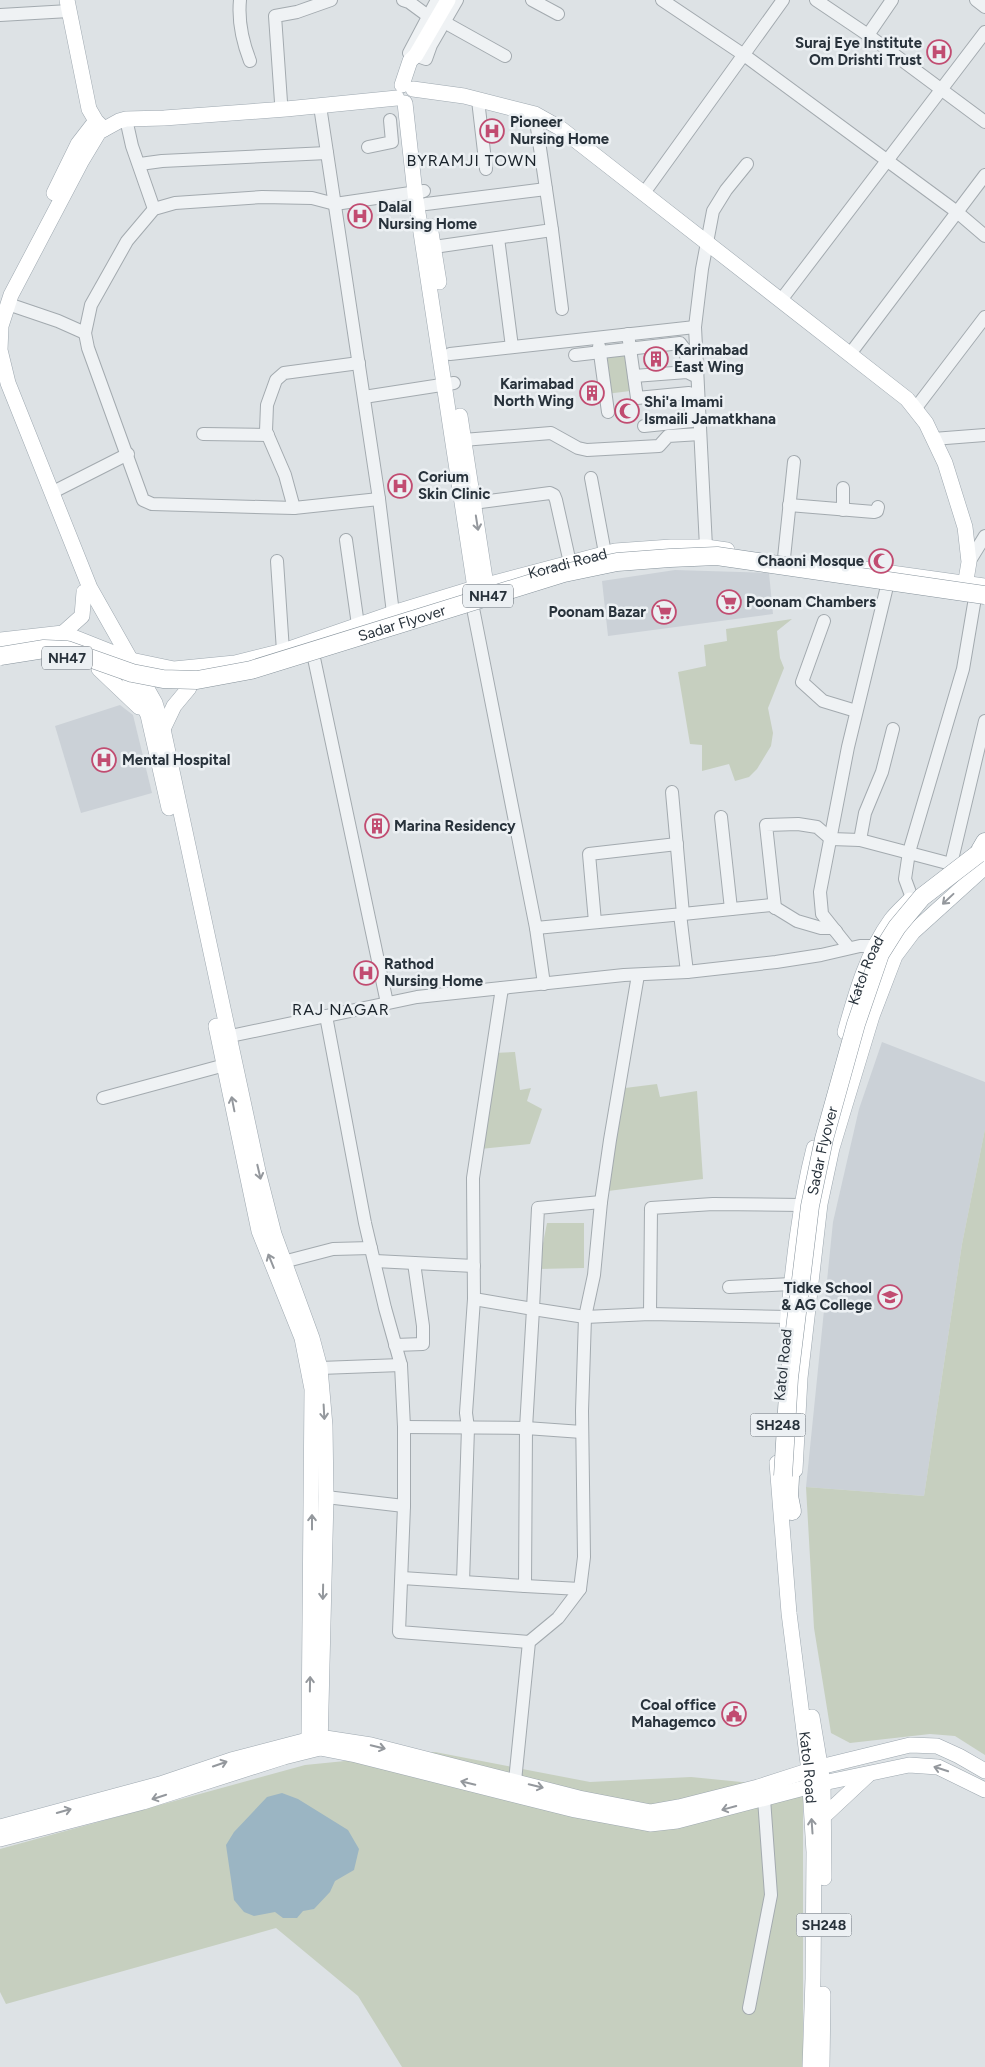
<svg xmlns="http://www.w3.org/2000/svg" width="985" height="2067" viewBox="0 0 985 2067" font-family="Figtree,sans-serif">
	<rect width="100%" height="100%" fill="#dde2e5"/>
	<!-- built -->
	<g fill="#cbd1d7">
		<polygon points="675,570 769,573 773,614 608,636 602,581"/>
		<polygon points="120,705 133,715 152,793 81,813 55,726"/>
		<polygon points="882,1042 985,1082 985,1129 962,1244 924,1496 806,1487 833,1222 859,1109"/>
	</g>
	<!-- green -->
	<g fill="#c6cfbf">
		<polygon points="625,355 630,391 606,394 602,356"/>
		<polygon points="792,619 777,631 780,658 784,668 768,708 773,733 771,746 757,769 749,777 735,781 729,764 702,771 702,745 690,744 678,672 706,666 704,645 727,641 726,629"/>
		<polygon points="515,1052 520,1090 531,1088 527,1101 542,1109 530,1144 480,1149 494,1053"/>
		<polygon points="657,1084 660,1097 697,1091 703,1179 608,1191 625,1088"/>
		<polygon points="985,1129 985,1755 955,1736 930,1734 850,1743 831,1733 814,1628 806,1487 924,1496 962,1244"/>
		<polygon points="547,1223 584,1223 584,1268 538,1269"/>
		<polygon points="435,1752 590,1782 691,1777 803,1788 803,2067 402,2067 358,1996 276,1928 6,2004 0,1992 0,1849 305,1765"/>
	</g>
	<!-- water -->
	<polygon fill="#9bb5c3" points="282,1793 298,1799 348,1830 359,1849 354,1870 335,1881 330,1892 314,1909 303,1911 297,1918 283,1918 275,1912 254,1916 244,1912 234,1900 226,1845 234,1832 267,1797"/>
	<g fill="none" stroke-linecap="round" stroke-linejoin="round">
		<!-- minor casing -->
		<g stroke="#a3aaaf" stroke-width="14">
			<g id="minor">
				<path d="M240,0c-2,20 3,43 10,61"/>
				<polyline points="403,0 409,2 428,16"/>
				<polyline points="437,0 409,53 426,59 431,45 457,0"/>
				<polyline points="532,0 558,14"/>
				<polyline points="662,0 744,55 957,212 985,236"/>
				<polyline points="816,0 868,35 892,0"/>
				<polyline points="976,0 985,7"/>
				<polyline points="0,15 69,11"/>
				<polyline points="444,22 505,56"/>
				<polyline points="868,35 985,122"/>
				<polyline points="478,100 486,169"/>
				<polyline points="281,102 275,16 297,12 331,0"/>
				<polyline points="320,106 379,499 393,613"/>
				<polyline points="126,119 132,146 154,209"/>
				<polyline points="368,147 392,142 390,120"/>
				<polyline points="140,164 162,161 327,153"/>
				<polyline points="644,193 783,0"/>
				<polyline points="426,204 546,189"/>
				<polyline points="552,230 562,309"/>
				<polyline points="498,238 512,347"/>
				<polyline points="434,247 552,230 535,114"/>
				<polyline points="781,300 985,32"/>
				<polyline points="8,304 58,321 85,333"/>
				<polyline points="628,334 637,398 689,393 692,421 644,426"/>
				<polyline points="599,346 608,412"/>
				<polyline points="450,354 695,327"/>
				<polyline points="850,354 985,175"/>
				<polyline points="575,355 680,343 686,351 687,372"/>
				<polyline points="634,376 687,372 693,375"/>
				<polyline points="364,397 454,383"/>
				<polyline points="915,409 985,317"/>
				<polyline points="203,434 268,435"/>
				<polyline points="933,439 985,435"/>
				<polyline points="463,440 551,433 578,448 587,450 659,446 668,436 700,434"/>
				<polyline points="591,478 605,553"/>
				<polyline points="843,488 843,510"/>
				<polyline points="53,492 128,454"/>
				<polyline points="379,499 294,508 152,504 143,500 88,348 85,333 91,305 127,241 154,209 175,203 262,197 312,198 335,204 424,191"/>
				<polyline points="473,503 550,493 554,495 556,500 570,563"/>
				<polyline points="789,505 874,512 877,511 878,507"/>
				<polyline points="294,508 285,475 266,431 267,405 276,380 284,373 359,363"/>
				<polyline points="346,540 358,625"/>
				<polyline points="706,547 695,327 702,269 713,211 726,190 747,164"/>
				<polyline points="784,558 794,462"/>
				<polyline points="277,561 283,651"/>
				<polyline points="969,562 985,536"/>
				<polyline points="470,593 536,928 544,984"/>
				<polyline points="824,621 802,682 823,701 856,711"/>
				<polyline points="311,644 387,1003"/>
				<polyline points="721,817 731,909"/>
				<polyline points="860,840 865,813 882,772 893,729"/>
				<polyline points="912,898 905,879 909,852 963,669 977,586"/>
				<polyline points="775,908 766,825 798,824 817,827 831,839 860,840 951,864 985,721"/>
				<polyline points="680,914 687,972"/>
				<polyline points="683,914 771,905 797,921 821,928 832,928 836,931"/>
				<polyline points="595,922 589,854 677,844"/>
				<polyline points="536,928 683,914 672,792"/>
				<polyline points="849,948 822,914 820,892 848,747 890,574"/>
				<polyline points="326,1016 365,1223 385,1308 401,1365 404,1427 404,1506 399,1632 529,1642"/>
				<polyline points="221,1038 417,997 624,975 687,972 776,962 821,955 860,946 875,946 883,950"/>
				<polyline points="103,1098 225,1065"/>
				<polyline points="601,1202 538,1208 533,1309 585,1317 650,1314 788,1317"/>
				<polyline points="375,1261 474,1266"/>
				<polyline points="283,1262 333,1249 371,1248"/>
				<polyline points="729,1287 791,1284"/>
				<polyline points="650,1314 651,1208 713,1204 802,1205"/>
				<polyline points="395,1345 423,1344 423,1326 414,1263"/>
				<polyline points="320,1368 401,1365"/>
				<polyline points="404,1427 526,1428 582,1432"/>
				<polyline points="326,1497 404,1506"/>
				<polyline points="402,1578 525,1586 526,1428 533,1309 474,1299 473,1178 502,988"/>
				<polyline points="463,1582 468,1428 466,1413 474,1299"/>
				<polyline points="525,1586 580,1589"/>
				<polyline points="515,1781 529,1642 558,1618 580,1589 584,1557 582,1411 585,1317 594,1275 601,1202 610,1140 638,975"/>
				<polyline points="749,2008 771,1895 764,1799"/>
			</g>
		</g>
		<!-- major casing -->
		<g stroke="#9ea8b0" stroke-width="16">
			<g id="major">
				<polyline points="67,0 89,109 96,121 104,129"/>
				<polyline points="402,85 410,61 416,55 448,0"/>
				<polyline points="413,89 464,96 535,114 560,128 907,399 926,423 945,463 965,527 969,562 964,592"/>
				<polyline points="405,103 415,193 475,588"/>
				<polyline points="54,193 78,144 95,122"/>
				<polyline points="430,226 439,282"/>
				<polyline points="460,416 486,585"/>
				<polyline points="834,565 985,586"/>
				<polyline points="63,633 82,616 84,592"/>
				<path id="s1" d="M0,640l63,-7 68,27 43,9 61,-6 48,-12 110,-38 82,-25 140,-37 56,-4h35l21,3"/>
				<polyline points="99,669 139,707"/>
				<polyline points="126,671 148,715 169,808"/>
				<polyline points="163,729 174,706 189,688"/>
				<polyline points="216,1026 259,1231 302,1338 312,1389 309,1736"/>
				<path id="s2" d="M845,1032c11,-39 22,-79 46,-112 5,-7 13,-14 19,-20"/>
				<path d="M787,1328c6,-60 12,-121 27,-180"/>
				<path id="s3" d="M777,1463l12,150 20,158 5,81 -1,127 -3,88"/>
				<polyline points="795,1470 800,1378 820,1204 832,1148 872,1016 895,956 913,932 985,867"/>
				<polyline points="812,1717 823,1783 824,1878"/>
				<polyline points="320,1748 326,1497 325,1426 320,1368 312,1338 274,1234 258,1171 163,729 155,703 90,588 8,383 0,350 1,326 11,295 81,162 99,132 119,121 126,119 164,118 286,109 397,98"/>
				<polyline points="823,1817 868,1775"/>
				<polyline points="0,1827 160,1784 231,1760 319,1737 371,1745 579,1798 651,1812 679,1807 758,1787 820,1767 910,1745 937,1746 959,1756 985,1771"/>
				<polyline points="0,1839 143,1802 284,1757 320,1748 356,1755 575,1810 650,1824 677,1821 823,1783 909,1765 938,1767 985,1790"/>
				<polyline points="822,2067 823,1994"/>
			</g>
		</g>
		<!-- highway casing -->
		<g stroke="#86929b" stroke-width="19">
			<g id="highway">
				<polyline points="978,854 985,842"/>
				<polyline points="791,1459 789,1496 792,1511"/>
			</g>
		</g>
		<!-- minor -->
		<use href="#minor" stroke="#eff2f4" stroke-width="12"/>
		<!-- major -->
		<use href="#major" stroke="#fff" stroke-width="15"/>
		<!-- highway -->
		<use href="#highway" stroke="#fff" stroke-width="18"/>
		<!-- highway-bridge casing -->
		<g stroke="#86929b" stroke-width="19" stroke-linecap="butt">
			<g id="highway-bridge">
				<path id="s4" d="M0,656l44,-7 23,1 65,23 31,6 34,1 54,-10 313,-97 53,-11 53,-4 47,-2 268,39"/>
				<path id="s5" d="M783,1476l6,-98 21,-172 14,-67 32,-115 24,-70 17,-27 25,-30 56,-43"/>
			</g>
		</g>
		<!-- highway-bridge -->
		<use href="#highway-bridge" stroke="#fff" stroke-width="18"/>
	</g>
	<!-- one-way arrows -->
	<defs><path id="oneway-shaft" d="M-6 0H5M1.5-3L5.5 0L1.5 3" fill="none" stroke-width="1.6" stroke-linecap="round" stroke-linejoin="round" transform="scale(1.25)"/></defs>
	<g stroke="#94989d">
		<use href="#oneway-shaft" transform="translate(477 523) rotate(81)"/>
		<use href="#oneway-shaft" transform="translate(948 899) rotate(137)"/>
		<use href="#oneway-shaft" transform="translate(233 1104) rotate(-101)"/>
		<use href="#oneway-shaft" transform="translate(259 1172) rotate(77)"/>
		<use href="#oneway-shaft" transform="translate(271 1261) rotate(-112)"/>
		<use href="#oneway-shaft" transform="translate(324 1412) rotate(87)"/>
		<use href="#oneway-shaft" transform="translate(312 1522) rotate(-90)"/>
		<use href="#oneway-shaft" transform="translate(323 1592) rotate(91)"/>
		<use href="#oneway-shaft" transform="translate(310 1684) rotate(-89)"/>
		<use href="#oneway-shaft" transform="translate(378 1747) rotate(13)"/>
		<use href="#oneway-shaft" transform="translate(220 1764) rotate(-19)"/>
		<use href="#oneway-shaft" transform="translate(941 1769) rotate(-162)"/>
		<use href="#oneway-shaft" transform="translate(468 1783) rotate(-166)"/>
		<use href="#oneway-shaft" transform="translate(536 1786) rotate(14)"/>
		<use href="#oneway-shaft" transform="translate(159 1797) rotate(162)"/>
		<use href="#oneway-shaft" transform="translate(729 1808) rotate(165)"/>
		<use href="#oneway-shaft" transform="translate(64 1811) rotate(-16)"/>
		<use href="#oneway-shaft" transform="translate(812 1826) rotate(-94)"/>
	</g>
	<!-- icons -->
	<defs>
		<g id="hospital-ring" transform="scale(1.25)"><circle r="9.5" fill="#ecf0f3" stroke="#c14c71" stroke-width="1.5"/><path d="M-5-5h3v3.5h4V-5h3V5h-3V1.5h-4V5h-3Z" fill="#c14c71"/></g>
		<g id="building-ring" transform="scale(1.25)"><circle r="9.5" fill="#ecf0f3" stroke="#c14c71" stroke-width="1.5"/><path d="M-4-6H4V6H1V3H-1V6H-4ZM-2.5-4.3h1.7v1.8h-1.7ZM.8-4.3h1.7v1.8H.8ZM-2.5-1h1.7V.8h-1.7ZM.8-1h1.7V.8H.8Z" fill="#c14c71"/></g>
		<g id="mosque-ring" transform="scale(1.25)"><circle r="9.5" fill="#ecf0f3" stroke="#c14c71" stroke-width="1.5"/><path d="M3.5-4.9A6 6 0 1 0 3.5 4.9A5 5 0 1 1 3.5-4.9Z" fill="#c14c71"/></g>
		<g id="supermarket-ring" transform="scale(1.25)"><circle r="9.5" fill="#ecf0f3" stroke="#c14c71" stroke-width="1.5"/><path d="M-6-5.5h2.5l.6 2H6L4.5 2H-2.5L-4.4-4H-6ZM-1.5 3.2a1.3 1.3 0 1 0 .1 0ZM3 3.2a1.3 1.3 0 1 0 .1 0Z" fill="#c14c71"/></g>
		<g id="school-ring" transform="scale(1.25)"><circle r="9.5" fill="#ecf0f3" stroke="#c14c71" stroke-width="1.5"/><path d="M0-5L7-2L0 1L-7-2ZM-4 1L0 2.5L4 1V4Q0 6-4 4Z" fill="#c14c71"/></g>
		<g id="civic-ring" transform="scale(1.25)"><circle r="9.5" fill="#ecf0f3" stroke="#c14c71" stroke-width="1.5"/><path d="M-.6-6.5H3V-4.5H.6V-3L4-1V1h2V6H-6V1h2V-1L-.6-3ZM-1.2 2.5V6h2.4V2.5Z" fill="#c14c71"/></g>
	</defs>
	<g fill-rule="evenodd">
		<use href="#hospital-ring" x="939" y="52"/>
		<use href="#hospital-ring" x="492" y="131"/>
		<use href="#hospital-ring" x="360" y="216"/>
		<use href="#building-ring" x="656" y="359"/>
		<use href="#building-ring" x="592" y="393"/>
		<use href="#mosque-ring" x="627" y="411"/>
		<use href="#hospital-ring" x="400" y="486"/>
		<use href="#mosque-ring" x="881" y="561"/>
		<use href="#supermarket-ring" x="729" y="602"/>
		<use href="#supermarket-ring" x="664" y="612"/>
		<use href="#hospital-ring" x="104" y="760"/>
		<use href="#building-ring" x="377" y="826"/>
		<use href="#hospital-ring" x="366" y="973"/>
		<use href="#school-ring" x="890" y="1297"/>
		<use href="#civic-ring" x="734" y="1714"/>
	</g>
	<g text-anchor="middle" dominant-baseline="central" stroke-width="5" stroke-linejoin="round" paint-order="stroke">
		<!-- shield labels -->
		<g fill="#ecf0f3" stroke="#636b72" stroke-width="1">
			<rect x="463" y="584.5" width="50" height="23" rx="4"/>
			<rect x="42" y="646.5" width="50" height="23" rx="4"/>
			<rect x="750.5" y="1413.5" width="55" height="23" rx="4"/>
			<rect x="796.5" y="1913.5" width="55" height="23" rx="4"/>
		</g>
		<g font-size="14" font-weight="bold" fill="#28323b">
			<text x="488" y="596">NH47</text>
			<text x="67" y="658">NH47</text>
			<text x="778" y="1425">SH248</text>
			<text x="824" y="1925">SH248</text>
		</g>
		<!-- poi labels -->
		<g font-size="15" font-weight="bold" fill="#28323b" stroke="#ecf0f3" text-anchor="start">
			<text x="922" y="43" text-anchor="end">Suraj Eye Institute<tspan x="922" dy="17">Om Drishti Trust</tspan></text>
			<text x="510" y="122">Pioneer<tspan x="510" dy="17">Nursing Home</tspan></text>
			<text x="378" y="207">Dalal<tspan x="378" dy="17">Nursing Home</tspan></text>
			<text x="674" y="350">Karimabad<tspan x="674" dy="17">East Wing</tspan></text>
			<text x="574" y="384" text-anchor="end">Karimabad<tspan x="574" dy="17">North Wing</tspan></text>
			<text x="644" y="402">Shi'a Imami<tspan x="644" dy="17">Ismaili Jamatkhana</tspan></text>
			<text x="418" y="477">Corium<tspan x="418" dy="17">Skin Clinic</tspan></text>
			<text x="864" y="561" text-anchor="end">Chaoni Mosque</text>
			<text x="746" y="602">Poonam Chambers</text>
			<text x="646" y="612" text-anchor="end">Poonam Bazar</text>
			<text x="122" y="760">Mental Hospital</text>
			<text x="394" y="826">Marina Residency</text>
			<text x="384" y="964">Rathod<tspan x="384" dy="17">Nursing Home</tspan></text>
			<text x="872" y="1288" text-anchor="end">Tidke School<tspan x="872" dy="17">&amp; AG College</tspan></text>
			<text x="716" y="1705" text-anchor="end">Coal office<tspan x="716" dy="17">Mahagemco</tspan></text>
		</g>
		<!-- street labels -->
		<g font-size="15" fill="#28323b" stroke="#ecf0f3">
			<text stroke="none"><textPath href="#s1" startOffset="589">Koradi Road</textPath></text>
			<text stroke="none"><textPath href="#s4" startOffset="415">Sadar Flyover</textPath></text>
			<text stroke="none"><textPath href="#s2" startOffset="65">Katol Road</textPath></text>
			<text stroke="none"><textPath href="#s5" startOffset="328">Sadar Flyover</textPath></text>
			<text transform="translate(783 1365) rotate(-84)">Katol Road</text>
			<text stroke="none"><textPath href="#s3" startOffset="306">Katol Road</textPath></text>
		</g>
		<!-- neighbourhood labels -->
		<g font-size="16" letter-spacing="1" fill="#1a232b" stroke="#ecf0f3">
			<text x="472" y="160">BYRAMJI TOWN</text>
			<text x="341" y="1009">RAJ NAGAR</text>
		</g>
	</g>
</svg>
